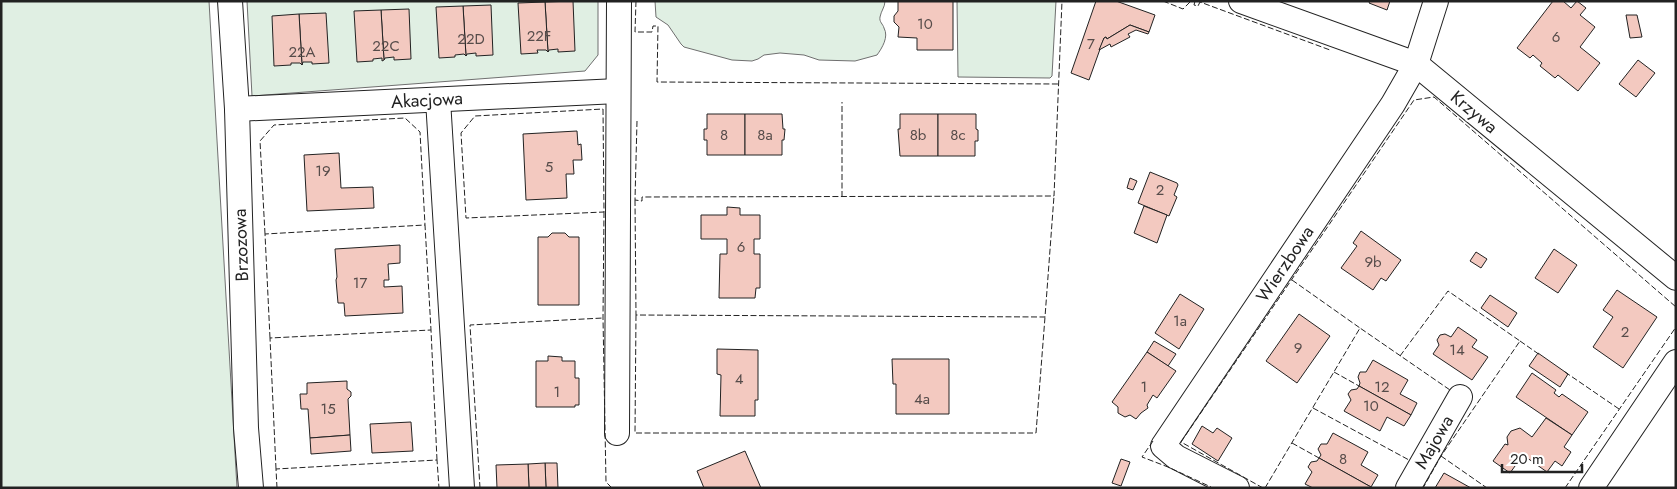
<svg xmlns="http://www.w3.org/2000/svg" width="1677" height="489" viewBox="0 0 1677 489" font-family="Jost,sans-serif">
	<rect width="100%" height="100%" fill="#fff"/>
	<!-- green -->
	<g fill="#e0efe3" stroke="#6f6f6f">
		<polygon points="1,1 209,1 237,488 1,488"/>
		<polygon points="247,1 598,1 598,55 585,71 252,96"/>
		<path d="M655,1h230c0,6 -4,10 -5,16 -1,5 3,7 4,11 5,9 -2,20 -7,27l-22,6 -36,-1 -15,-5 -24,-2 -16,2 -6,4 -6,2 -20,-1 -48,-13 -3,-3 -13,-19 -12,-8z"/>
		<polygon points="957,1 1056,1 1052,76 1050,78 958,77"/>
	</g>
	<!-- building -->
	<g fill="#f3c9c0" stroke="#222">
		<polygon points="573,1 575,51 558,52 558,49 549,50 548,52 545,2"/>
		<polygon points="898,1 953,1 953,50 917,50 917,38 898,37 899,27 894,22 894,16 898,11"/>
		<polygon points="1096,1 1116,1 1155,15 1149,32 1130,25 1107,39 1106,37 1104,38 1089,80 1071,73"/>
		<polygon points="1370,1 1390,1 1387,10 1369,3"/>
		<polygon points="1553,1 1563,1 1571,8 1577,1 1586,8 1580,15 1595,27 1580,47 1600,63 1578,91 1558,75 1555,78 1540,66 1542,63 1533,55 1530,58 1517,48"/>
		<polygon points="545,2 548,52 546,50 537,50 538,53 521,54 518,3"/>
		<polygon points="491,5 493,55 476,56 476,53 467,54 466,56 463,6"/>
		<polygon points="463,6 466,56 464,54 455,55 455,57 439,58 436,7"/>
		<polygon points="409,9 411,59 394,60 394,57 385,58 384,60 381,10"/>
		<polygon points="381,10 384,60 382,61 382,58 373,59 373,61 357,62 354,11"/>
		<polygon points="326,13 329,63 312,64 312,62 303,62 302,65 299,14"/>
		<polygon points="299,14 302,65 300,63 291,63 291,65 274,66 272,16"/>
		<polygon points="1626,15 1637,15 1642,37 1630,38"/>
		<polygon points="1130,25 1149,32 1148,34 1136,30 1128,34 1130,37 1111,47 1110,44 1099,50 1104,38 1106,37 1107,39"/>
		<polygon points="1638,60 1655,73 1636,97 1619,84"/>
		<polygon points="707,114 745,114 745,155 707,155 707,140 704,140 704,129 707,129"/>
		<polygon points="745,114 782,114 783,129 785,129 784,140 782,140 782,155 745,155"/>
		<polygon points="900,114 938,114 938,156 900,156 898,129 900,129"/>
		<polygon points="938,114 976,114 976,129 978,130 978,141 975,141 975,156 938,156"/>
		<polygon points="577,131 578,145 581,144 582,160 573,160 574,174 566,174 567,198 526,200 523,134"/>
		<polygon points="339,153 341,188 373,187 374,208 307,211 304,155"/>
		<polygon points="1150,172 1177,183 1178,185 1174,195 1177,197 1169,216 1138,203"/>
		<polygon points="1130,178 1137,181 1133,190 1127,188"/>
		<polygon points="1144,206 1167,215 1157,243 1134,233"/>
		<polygon points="727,207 740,208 740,215 760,215 760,239 754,239 754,254 760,254 760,288 756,288 755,298 719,298 720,254 727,254 727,239 701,239 701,215 727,215"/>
		<polygon points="1361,231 1401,260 1386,281 1381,278 1373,290 1341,268 1357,246 1353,243"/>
		<polygon points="552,233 565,233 569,237 579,237 579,305 538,305 538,237 548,237"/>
		<polygon points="400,245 400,263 388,264 389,280 384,280 384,287 402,286 403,313 345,316 344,303 338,303 336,280 337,277 335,249"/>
		<polygon points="1554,249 1577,265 1558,293 1535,278"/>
		<polygon points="1476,252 1487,259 1481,268 1470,261"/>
		<polygon points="1617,290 1657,317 1623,368 1593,347 1613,317 1603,310"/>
		<polygon points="1180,294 1204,309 1179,349 1155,333"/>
		<polygon points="1490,295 1517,313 1508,327 1481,308"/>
		<polygon points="1299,314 1330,336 1297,383 1266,361"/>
		<polygon points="1458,327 1477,340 1472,347 1488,357 1472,380 1433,354 1439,345 1437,340 1440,335 1445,334 1451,337"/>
		<polygon points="1154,341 1176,354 1168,366 1147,352"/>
		<polygon points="717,349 758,350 758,400 755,400 755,416 720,416 721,375 717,374"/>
		<polygon points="1147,352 1176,371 1157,398 1153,395 1147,405 1148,408 1141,413 1136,419 1130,415 1125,417 1118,413 1118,407 1112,402"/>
		<polygon points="1538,353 1568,374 1560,387 1529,366"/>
		<polygon points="548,356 562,357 562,361 575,361 575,378 579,378 579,405 575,405 575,407 536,407 536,361 548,361"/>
		<polygon points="892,359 949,359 949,414 896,414 896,384 893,384"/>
		<polygon points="1373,360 1408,380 1400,394 1417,403 1411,415 1359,386 1360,383 1358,377 1360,372 1366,372"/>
		<polygon points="1532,373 1556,390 1554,393 1559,397 1562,394 1588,412 1572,435 1516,397"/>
		<polygon points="347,381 347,389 351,392 351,396 348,399 350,435 310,438 308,409 301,409 300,394 307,394 307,383"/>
		<polygon points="1359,386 1411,415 1404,426 1387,417 1380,431 1344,411 1351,400 1348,394 1351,390 1357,389"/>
		<polygon points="1546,418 1572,435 1564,447 1571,452 1562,466 1555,461 1547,472 1523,455 1510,473 1493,461 1505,444 1508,445 1507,437 1511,431 1520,428 1532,437"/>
		<polygon points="411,422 413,451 372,453 370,424"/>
		<polygon points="1202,426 1213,433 1217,428 1232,438 1218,461 1192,444"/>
		<polygon points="1333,433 1368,452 1361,465 1378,475 1371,487 1319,458 1321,455 1318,449 1321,444 1327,444"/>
		<polygon points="350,435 351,451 311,454 310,438"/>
		<polygon points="745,451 761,488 704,488 697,471"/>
		<polygon points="1319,458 1371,487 1371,488 1313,488 1305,484 1312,472 1308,467 1311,462 1317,461"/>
		<polygon points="1121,459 1130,462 1121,486 1112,483"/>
		<polygon points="545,463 557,463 558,488 546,488"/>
		<polygon points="545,463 546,488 529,488 528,464"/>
		<polygon points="528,464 529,488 497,488 496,465"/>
		<polygon points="1444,473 1471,488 1435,488"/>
	</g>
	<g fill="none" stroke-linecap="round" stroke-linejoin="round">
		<!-- street casing -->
		<g stroke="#222" stroke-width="26">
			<g id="street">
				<polyline points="230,1 237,109 246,428 251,488"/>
				<polyline points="1241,1 1416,64 1676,278"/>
				<polyline points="438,100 462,488"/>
				<polyline points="237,109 618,91"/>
				<polyline points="617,433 619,1"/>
				<polyline points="1237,488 1176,457 1163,446 1393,104 1416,64 1436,1"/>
				<polyline points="1408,488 1460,397"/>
				<polyline points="1591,488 1676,362"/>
			</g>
		</g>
		<!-- street -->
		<use href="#street" stroke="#fff" stroke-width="24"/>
		<!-- fence -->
		<g stroke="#222" stroke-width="1" stroke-dasharray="6 2.5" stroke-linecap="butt">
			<polyline points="636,1 635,32 652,32 653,26 658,26 657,82 1058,84"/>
			<polyline points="1163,1 1183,9 1191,1"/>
			<polyline points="1195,1 1194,5 1198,6 1200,2 1330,50"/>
			<polygon points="603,109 604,212 466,218 461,133 475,116"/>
			<polyline points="637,121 635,200 642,201 642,197 1054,196 1062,1"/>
			<polyline points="842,197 842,102"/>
			<polyline points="635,200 636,315 1045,317 1054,196"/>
			<polyline points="604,212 603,318 606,482 612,488"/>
			<polyline points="265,234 260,141 274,125 405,118 420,132 425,225"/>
			<polyline points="1292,280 1360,328"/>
			<polyline points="636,315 635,433 1036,433 1045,317"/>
			<polyline points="270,338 265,234 425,225 431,330"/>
			<polyline points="1520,341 1540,355"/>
			<polyline points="1400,356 1448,291 1520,341 1441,456 1423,488"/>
			<polyline points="1334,372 1359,386"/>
			<polyline points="1565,372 1619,409"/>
			<polyline points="1313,408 1409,460"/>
			<polyline points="1153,441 1142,457 1168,467 1211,487"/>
			<polyline points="1292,443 1319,458"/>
			<polyline points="1441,456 1487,488"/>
			<polyline points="276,469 270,338 431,330 437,460"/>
			<polyline points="277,488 276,469 437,460 439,488"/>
			<polyline points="480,488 470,325 603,318"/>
			<polyline points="1263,488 1181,442 1414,100 1434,97 1676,307"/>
			<polyline points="1265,488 1360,328 1450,390"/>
			<polyline points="1565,488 1676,327"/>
		</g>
	</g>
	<g text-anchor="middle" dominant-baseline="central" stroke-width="4" stroke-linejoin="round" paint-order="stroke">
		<!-- number labels -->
		<g font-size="15" fill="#564c4a">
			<text x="925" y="24">10</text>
			<text x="539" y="36">22F</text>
			<text x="1556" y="37">6</text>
			<text x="471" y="39">22D</text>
			<text x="1091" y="44">7</text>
			<text x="386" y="46">22C</text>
			<text x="302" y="52">22A</text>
			<text x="724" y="135">8</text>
			<text x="765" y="135">8a</text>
			<text x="918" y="135">8b</text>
			<text x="958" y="135">8c</text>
			<text x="549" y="167">5</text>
			<text x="323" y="171">19</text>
			<text x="1160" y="190">2</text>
			<text x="741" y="247">6</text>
			<text x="1373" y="262">9b</text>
			<text x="360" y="283">17</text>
			<text x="1180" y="321">1a</text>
			<text x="1625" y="332">2</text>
			<text x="1298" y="348">9</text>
			<text x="1457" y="350">14</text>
			<text x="739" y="379">4</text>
			<text x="1144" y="387">1</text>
			<text x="1382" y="387">12</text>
			<text x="557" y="392">1</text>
			<text x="922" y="399">4a</text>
			<text x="1371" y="406">10</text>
			<text x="328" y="409">15</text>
			<text x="1343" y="459">8</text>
		</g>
		<!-- street labels -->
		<g font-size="18" fill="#222" stroke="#fff">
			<text transform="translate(427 100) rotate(-3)">Akacjowa</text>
			<text transform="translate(1474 112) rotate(40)">Krzywa</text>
			<text transform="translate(241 245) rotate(-92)">Brzozowa</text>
			<text transform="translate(1285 264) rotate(-56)">Wierzbowa</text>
			<text transform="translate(1434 442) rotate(-60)">Majowa</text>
		</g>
	</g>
	<!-- border -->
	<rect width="1677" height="489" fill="none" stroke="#222222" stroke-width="5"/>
	<!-- scale -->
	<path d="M1502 464v8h80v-8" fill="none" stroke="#222222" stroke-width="2.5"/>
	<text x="1510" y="464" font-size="15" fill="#222222" stroke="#ffffff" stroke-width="4" paint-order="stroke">20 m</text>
</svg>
